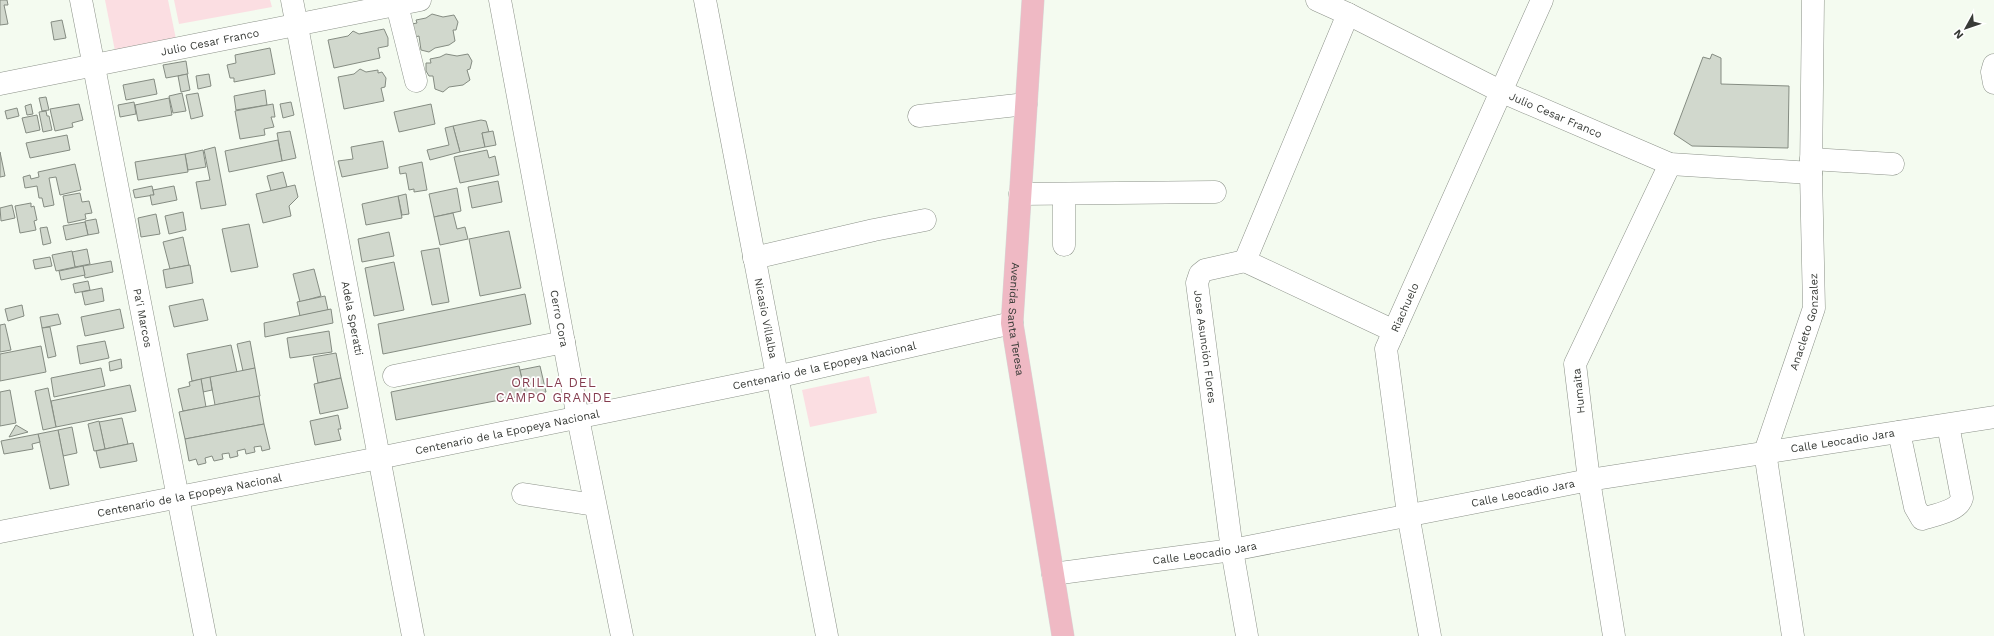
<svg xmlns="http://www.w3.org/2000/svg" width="1994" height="636" viewBox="0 0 1994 636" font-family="'Work Sans',sans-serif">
	<rect width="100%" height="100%" fill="#f4fbf0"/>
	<!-- green -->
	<g fill="#fbdee2">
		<polygon points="105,0 168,0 177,44 116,56"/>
		<polygon points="174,0 270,0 272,7 179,24"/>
		<polygon points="869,376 877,413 810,427 802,390"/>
	</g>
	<!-- building -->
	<g fill="#d1d8cd" stroke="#858c82">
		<polygon points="0,0 7,0 8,5 4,5 8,24 0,25"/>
		<polygon points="432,14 443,17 454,15 458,22 456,30 453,30 455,41 449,45 435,48 429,52 421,50 419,36 415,37 412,24 417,23 416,20 426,18"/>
		<polygon points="62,20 66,38 54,40 51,22"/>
		<polygon points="384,29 388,38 388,46 378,48 380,58 334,68 328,40 348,36 353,31 359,34"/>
		<polygon points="270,48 275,74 234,82 234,78 230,78 227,65 236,63 235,55"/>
		<polygon points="446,54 457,56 468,54 472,61 470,69 467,70 470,80 463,85 449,87 443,92 435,89 433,76 429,76 426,71 426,63 431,63 430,59 440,57"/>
		<polygon points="1712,54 1721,58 1721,84 1789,86 1788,148 1692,146 1674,134 1703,57 1710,59"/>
		<polygon points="186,61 188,74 166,78 163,65"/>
		<polygon points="360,69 366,72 378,70 378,73 382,72 386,78 385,87 381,88 384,101 344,109 338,77 354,74"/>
		<polygon points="187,74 190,90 181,92 178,76"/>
		<polygon points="209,74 211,86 198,89 196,76"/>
		<polygon points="154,79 157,94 126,100 123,85"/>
		<polygon points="265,90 267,105 236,110 234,96"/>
		<polygon points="182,93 186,111 173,113 169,96"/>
		<polygon points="198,93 203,116 191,119 186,95"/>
		<polygon points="46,97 49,110 42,111 39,98"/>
		<polygon points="169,98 172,115 138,121 135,105"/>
		<polygon points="134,102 136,114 120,117 118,105"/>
		<polygon points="291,102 294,115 283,118 280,104"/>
		<polygon points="31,104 33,114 27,115 25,106"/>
		<polygon points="79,104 83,120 72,123 73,127 55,131 50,109"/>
		<polygon points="273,104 275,117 271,117 274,127 264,129 265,135 240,139 235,111"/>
		<polygon points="431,104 435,124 399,132 394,112"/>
		<polygon points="17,108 19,116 7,119 5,111"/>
		<polygon points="46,111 47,116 49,116 52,130 43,132 39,112"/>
		<polygon points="37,115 40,130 26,133 22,118"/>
		<polygon points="481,120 486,121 489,132 482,133 485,147 460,152 453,126"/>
		<polygon points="453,126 460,152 430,160 427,150 449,145 445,128"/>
		<polygon points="290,131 296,158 282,161 277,133"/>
		<polygon points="493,131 496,145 485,147 482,133"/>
		<polygon points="67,135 70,150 30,158 26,143"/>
		<polygon points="278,140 282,161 229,172 225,151"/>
		<polygon points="383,141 388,168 342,177 338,161 353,159 351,147"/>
		<polygon points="215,147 226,205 201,209 196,182 210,180 204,150"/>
		<polygon points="203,150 206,167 188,170 185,154"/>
		<polygon points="487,150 489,158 495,156 499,175 460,183 454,157"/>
		<polygon points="0,152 5,176 0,177"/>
		<polygon points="185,154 188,172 138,180 135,162"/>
		<polygon points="422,162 427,190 414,192 414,189 409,190 406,173 400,174 399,167"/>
		<polygon points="75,164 81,190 60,195 56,177 49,178 54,205 44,207 42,198 39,198 37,186 25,188 23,177 30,175 31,179 39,177 38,172"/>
		<polygon points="283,172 287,187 271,191 267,176"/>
		<polygon points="498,181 502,202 472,208 468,187"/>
		<polygon points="295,185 298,197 289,206 291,216 263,223 256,194"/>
		<polygon points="152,186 154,195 135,198 133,190"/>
		<polygon points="174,186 177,200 152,205 150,195 154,195 153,190"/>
		<polygon points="457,188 461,211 434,217 429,194"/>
		<polygon points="80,193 82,202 89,201 92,213 85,214 86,219 68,223 63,196"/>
		<polygon points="406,194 409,214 402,215 398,196"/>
		<polygon points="398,196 402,218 366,225 362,204"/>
		<polygon points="31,203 31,207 34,206 37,220 34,221 36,230 20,233 15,206"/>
		<polygon points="12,205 15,218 1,221 0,208"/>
		<polygon points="183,212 186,230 169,234 165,216"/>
		<polygon points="453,213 457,229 465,227 468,239 440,245 434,217"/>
		<polygon points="156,214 160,234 141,237 138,218"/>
		<polygon points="96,219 99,233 88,235 85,221"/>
		<polygon points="85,222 88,235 66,240 63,226"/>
		<polygon points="249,224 258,267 231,272 222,229"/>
		<polygon points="47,227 51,243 43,245 40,228"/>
		<polygon points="509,231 521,288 480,296 469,239"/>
		<polygon points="389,232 394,256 362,262 358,239"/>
		<polygon points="183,237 189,265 170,269 163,242"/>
		<polygon points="439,248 449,302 432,305 421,251"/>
		<polygon points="87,249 90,264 75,267 72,252"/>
		<polygon points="72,251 75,267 56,271 52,255"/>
		<polygon points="50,257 52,266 35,269 33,260"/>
		<polygon points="111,261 113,272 85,278 83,266"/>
		<polygon points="394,262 404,310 374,316 365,268"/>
		<polygon points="190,265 193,283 166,288 163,270"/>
		<polygon points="83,266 85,275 61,280 59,271"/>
		<polygon points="314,269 321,296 300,302 293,274"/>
		<polygon points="88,281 90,290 75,293 73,284"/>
		<polygon points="102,288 104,301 85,305 82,292"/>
		<polygon points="525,294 531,324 383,354 378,324"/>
		<polygon points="325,296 328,310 300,316 297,302"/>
		<polygon points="203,299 208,320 174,327 169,306"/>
		<polygon points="22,305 24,316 8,321 5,309"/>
		<polygon points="120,309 124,328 85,336 81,317"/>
		<polygon points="331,309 333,323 265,337 264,323"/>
		<polygon points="58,314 61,324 42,328 40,317"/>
		<polygon points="5,324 11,350 0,352 0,325"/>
		<polygon points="50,327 56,356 48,358 42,328"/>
		<polygon points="329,331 332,352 290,358 287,338"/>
		<polygon points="105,341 109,358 80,364 77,346"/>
		<polygon points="250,341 255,368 243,371 237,344"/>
		<polygon points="231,345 237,372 192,381 187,354"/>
		<polygon points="41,346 46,372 0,381 0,354"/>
		<polygon points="336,353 341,378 318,383 313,357"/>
		<polygon points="121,359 122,368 110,371 109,362"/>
		<polygon points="519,366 526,395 396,420 391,392"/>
		<polygon points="540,366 546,392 526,395 520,370"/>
		<polygon points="101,368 105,386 54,397 51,378"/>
		<polygon points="255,368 260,396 215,405 210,377"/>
		<polygon points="210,377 212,390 203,392 201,379"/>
		<polygon points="341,378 348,408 320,414 314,384"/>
		<polygon points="201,379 206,407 183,411 178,389 190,386 189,382"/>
		<polygon points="130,385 136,411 56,427 51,401"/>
		<polygon points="48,388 56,427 43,430 35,391"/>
		<polygon points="10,390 16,423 0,426 0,392"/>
		<polygon points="259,396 264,424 185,439 179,412"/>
		<polygon points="338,415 341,429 338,429 341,440 315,445 310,421"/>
		<polygon points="122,418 128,444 105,449 99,422"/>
		<polygon points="99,421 105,449 94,451 88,424"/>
		<polygon points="264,424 270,449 262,451 261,446 254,447 255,452 246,454 245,449 237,451 238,456 230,458 229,453 222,454 223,459 214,461 212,456 205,458 206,463 198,465 196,459 189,461 185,439"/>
		<polygon points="16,425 28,432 9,437"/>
		<polygon points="72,427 77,453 63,456 58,430"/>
		<polygon points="58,430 69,485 50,489 38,434"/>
		<polygon points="38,434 40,442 32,444 33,449 4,454 1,441"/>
		<polygon points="133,443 137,461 100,468 96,451"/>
	</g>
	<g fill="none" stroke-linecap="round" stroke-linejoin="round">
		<!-- minor casing -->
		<g stroke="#8c9289" stroke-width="23">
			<g id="minor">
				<path id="s1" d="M81,0l124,636"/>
				<path id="s2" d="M292,0l121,636"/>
				<path id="s3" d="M500,0l78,418 44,218"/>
				<path id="s4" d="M705,0l122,636"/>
				<path id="s5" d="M1317,0l31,14 152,77 170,73 141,9"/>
				<polyline points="397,5 416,81"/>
				<polyline points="1994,65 1992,72 1994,83"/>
				<path id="s6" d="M0,84l420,-84"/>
				<polyline points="919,116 1026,104"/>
				<polyline points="1811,159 1893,164"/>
				<polyline points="1020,194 1215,192"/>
				<polyline points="1064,194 1064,245"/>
				<polyline points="754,258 874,230 925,220"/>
				<path id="s7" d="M1245,261l-40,9 -5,4 -3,9 35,267 15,86"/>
				<polyline points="1245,261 1348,14"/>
				<polyline points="1245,261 1394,331"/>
				<polyline points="394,376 564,342"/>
				<path d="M1899,432l16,75 7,12c12,-4 37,-8 40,-21l-14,-73"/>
				<polyline points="523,494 595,505"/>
				<path id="s8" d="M0,532l379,-74 397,-81 236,-54"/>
				<path id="s9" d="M1053,574l179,-24 357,-70 405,-63"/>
				<path id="s10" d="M1430,636l-22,-122 -22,-165 156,-349"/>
				<polyline points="1614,636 1589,480 1575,364 1670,164"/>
				<path id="s11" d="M1793,636l-28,-184 49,-144 -3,-135 2,-173"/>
			</g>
		</g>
		<!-- major casing -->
		<g stroke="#d7d8d7" stroke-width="23">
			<g id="major">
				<path id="s12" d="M1033,0l-21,323 51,313"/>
			</g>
		</g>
		<!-- minor -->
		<use href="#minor" stroke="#fff" stroke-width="22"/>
		<!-- major -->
		<use href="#major" stroke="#efb9c4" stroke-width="22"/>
	</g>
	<g text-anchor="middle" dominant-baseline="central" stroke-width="3.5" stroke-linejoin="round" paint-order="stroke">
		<!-- street labels -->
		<g font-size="11" fill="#383b37" stroke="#fff">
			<text stroke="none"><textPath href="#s6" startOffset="214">Julio Cesar Franco</textPath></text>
			<text stroke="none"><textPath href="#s5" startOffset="265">Julio Cesar Franco</textPath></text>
			<text stroke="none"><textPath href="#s10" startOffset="336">Riachuelo</textPath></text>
			<text stroke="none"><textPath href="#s1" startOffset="324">Pa'i Marcos</textPath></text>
			<text stroke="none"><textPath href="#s2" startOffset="324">Adela Speratti</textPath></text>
			<text stroke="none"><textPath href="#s3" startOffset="324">Cerro Cora</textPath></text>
			<text stroke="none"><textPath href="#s4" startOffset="324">Nicasio Villalba</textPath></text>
			<text stroke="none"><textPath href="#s12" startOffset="320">Avenida Santa Teresa</textPath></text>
			<text stroke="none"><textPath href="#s11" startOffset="323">Anacleto Gonzalez</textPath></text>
			<text stroke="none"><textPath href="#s7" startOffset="121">Jose Asunción Flores</textPath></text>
			<text stroke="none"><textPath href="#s8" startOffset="841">Centenario de la Epopeya Nacional</textPath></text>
			<text transform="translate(1579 391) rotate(-96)">Humaita</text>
			<text stroke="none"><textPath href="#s8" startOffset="517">Centenario de la Epopeya Nacional</textPath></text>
			<text stroke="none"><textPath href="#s9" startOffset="801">Calle Leocadio Jara</textPath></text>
			<text stroke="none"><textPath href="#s9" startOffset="477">Calle Leocadio Jara</textPath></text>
			<text stroke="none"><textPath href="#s8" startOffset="193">Centenario de la Epopeya Nacional</textPath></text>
			<text stroke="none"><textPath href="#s9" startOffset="153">Calle Leocadio Jara</textPath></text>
		</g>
		<!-- quarter labels -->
		<g font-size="13" letter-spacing="1" fill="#843c4e" stroke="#fff">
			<text x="554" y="382">ORILLA DEL<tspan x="554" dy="15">CAMPO GRANDE</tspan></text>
		</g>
	</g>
	<!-- north arrow -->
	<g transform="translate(1966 28) rotate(230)" stroke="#ffffff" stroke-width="3" paint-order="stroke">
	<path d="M0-3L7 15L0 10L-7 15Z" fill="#383b37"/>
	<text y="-6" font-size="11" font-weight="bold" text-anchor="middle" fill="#383b37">N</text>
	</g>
</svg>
